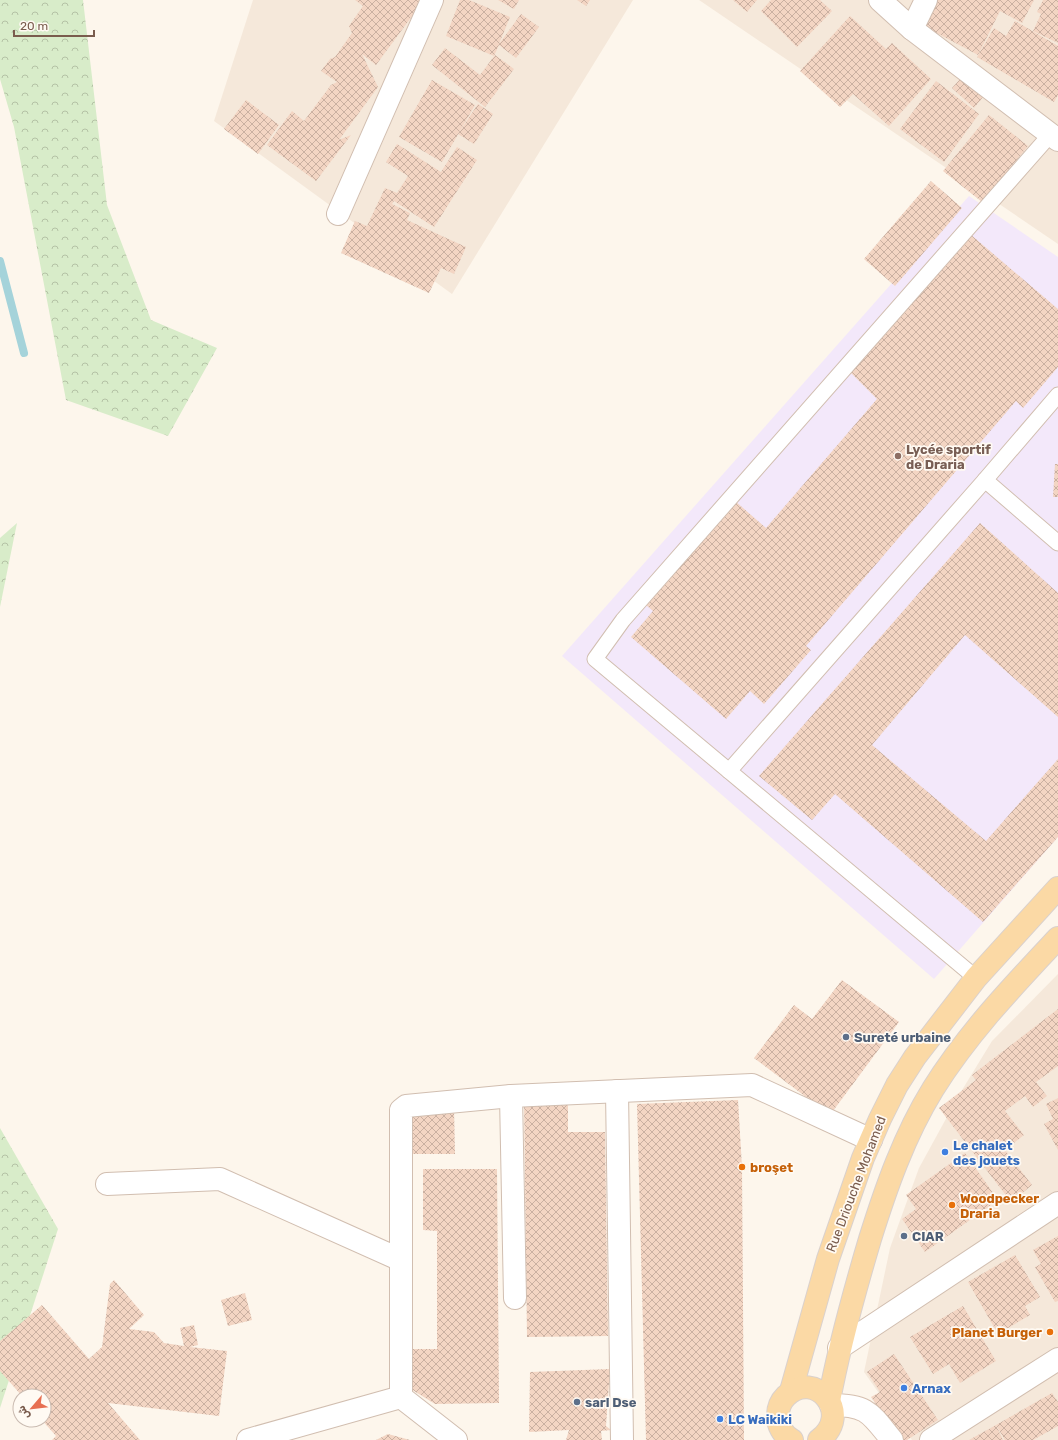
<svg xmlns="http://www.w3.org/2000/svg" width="1058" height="1440" viewBox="0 0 1058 1440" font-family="Rubik,Cairo,sans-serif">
	<defs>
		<pattern id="forest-crowns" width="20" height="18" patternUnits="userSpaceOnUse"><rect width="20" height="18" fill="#d8ecc9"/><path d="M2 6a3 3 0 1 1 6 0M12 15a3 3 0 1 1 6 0" fill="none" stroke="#b4c2a5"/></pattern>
		<pattern id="building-cross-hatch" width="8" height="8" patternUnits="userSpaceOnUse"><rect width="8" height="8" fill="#f3d5c3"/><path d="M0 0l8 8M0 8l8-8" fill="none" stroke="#cab0a1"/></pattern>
	</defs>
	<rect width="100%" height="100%" fill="#fdf6ec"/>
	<!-- residential -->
	<g fill="#f5e8da">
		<polygon points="253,0 633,0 452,294 214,121"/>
		<polygon points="699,0 1058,0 1058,244"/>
		<polygon points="1058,974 1058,1440 912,1440 864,1372 890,1248 919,1168 959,1095 992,1041"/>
	</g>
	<!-- education -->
	<polygon fill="#f3e8fa" points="969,196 1058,257 1058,837 934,979 562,656"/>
	<!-- forest -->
	<g fill="url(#forest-crowns)">
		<polygon points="0,0 83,0 107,205 151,320 217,348 168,436 66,400 14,127 0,79"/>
		<polygon points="17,523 0,607 0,538"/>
		<polygon points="0,1128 58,1229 0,1408"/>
	</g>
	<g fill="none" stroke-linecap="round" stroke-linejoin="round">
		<!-- stream -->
		<polyline stroke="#a5d3da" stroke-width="8" points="0,261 24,353"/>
	</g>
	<!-- building -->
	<g fill="url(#building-cross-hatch)">
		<polygon points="355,0 424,0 376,65 362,54 378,87 339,140 351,135 316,181 267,145 292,111 304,121 331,85 337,82 321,71 330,59 335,57 352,33 349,26 363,6"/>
		<polygon points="460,0 469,0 510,17 499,44 521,14 539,27 516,58 499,45 494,56 446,36"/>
		<polygon points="498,0 519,0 514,9"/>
		<polygon points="577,0 590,0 586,6"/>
		<polygon points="733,0 757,0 747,12"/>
		<polygon points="771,0 820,0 832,11 797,47 761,11"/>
		<polygon points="933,0 1034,0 1022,23 1000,11 978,55 920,24"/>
		<polygon points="1043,0 1058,0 1058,43 1033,31 1041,14 1037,12"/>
		<polygon points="850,16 886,49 892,43 931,79 889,126 853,94 840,107 800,71"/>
		<polygon points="1015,21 1058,46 1058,95 1054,102 977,57 994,28 1006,36"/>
		<polygon points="445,48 480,75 495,55 514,69 485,107 432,65"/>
		<polygon points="961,78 983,97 974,108 952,88"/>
		<polygon points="432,80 475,105 442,162 399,137"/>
		<polygon points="936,81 979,114 944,162 900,129"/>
		<polygon points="246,100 279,125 258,154 224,129"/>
		<polygon points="478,104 493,114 474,144 458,134"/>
		<polygon points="989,115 1028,146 982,202 943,171"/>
		<polygon points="397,144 441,172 457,147 477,160 434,227 394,201 392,204 410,213 407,220 466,247 454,274 441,268 429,293 341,253 355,221 367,226 385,188 397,193 408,176 386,162"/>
		<polygon points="931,181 962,208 895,286 864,259"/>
		<polygon points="970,234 1058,309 1058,367 1023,408 1016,401 806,646 811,650 764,704 750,691 726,719 631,637 653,611 646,605 735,501 766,528 877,399 850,372"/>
		<polygon points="1055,464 1058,464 1058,497 1053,497"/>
		<polygon points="980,523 1058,593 1058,717 965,635 872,745 986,841 1058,759 1058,837 983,922 835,794 812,820 759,776"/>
		<polygon points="842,980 899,1022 830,1115 754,1058 794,1005 812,1019"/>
		<polygon points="1058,1009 1058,1066 1036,1082 1047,1096 1033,1107 1025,1096 1005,1111 1024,1135 1005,1150 1032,1185 1011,1202 939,1108 976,1080 972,1075"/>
		<polygon points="1058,1098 1058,1150 1044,1124 1053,1119 1046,1104"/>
		<polygon points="524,1100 568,1100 568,1132 605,1132 608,1336 527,1337"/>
		<polygon points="738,1100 742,1167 744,1440 646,1440 637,1104"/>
		<polygon points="454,1108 455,1154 404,1154 403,1109"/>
		<polygon points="965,1153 998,1200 925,1252 902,1219 916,1209 906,1195"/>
		<polygon points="423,1169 497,1169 499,1403 435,1404 406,1386 405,1349 437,1349 437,1231 423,1230"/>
		<polygon points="1058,1236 1058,1301 1055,1302 1035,1267 1041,1264 1033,1250"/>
		<polygon points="1015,1255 1040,1297 1025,1306 1030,1315 998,1334 968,1282"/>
		<polygon points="114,1280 144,1315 129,1329 154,1332 164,1343 184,1346 180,1328 194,1325 198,1345 190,1347 227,1351 219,1416 108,1403 140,1440 52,1440 56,1436 42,1420 44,1420 44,1396 22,1396 0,1371 0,1341 42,1305 89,1359 102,1347 110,1284"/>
		<polygon points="245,1293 252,1320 228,1326 221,1300"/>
		<polygon points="963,1306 996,1361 960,1383 949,1364 933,1374 910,1337"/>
		<polygon points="894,1354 938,1420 907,1440 900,1440 871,1397 880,1392 867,1372"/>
		<polygon points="610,1369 606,1426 611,1430 601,1431 602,1440 566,1440 569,1430 529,1432 530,1372"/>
		<polygon points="1052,1393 1058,1402 1058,1426 1033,1440 1005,1440 996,1425"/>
		<polygon points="996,1425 1003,1440 969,1440"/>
		<polygon points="388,1434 410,1440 376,1440"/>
	</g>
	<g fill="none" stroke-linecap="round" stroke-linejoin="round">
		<!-- service casing -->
		<g stroke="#d1beb0" stroke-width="17">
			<g id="service">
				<polyline points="985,480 1058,395"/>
				<polyline points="729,771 595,659 623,620 1050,135"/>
				<polyline points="976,978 729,771 985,480 1058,543"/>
			</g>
		</g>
		<!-- minor casing -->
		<g stroke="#d1beb0" stroke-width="24">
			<g id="minor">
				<polyline points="880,0 912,29 1058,140"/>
				<polyline points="912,29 926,0"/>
				<polyline points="338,214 432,0"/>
				<polyline points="617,1091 622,1440"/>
				<polyline points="511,1096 515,1298"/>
				<polyline points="107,1184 220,1179 401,1260"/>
				<polyline points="839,1348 1058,1203"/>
				<polyline points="401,1397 456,1440"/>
				<polyline points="248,1440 401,1397 401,1110 406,1106 511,1096 752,1085 871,1140"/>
				<polyline points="931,1440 1058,1359"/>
			</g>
		</g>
		<!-- secondary casing -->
		<g stroke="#d6c0b0" stroke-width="24">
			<path id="secondary" d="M831,1405c37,0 39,8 61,35"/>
		</g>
		<!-- primary casing -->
		<g stroke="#dad1cd" stroke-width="24">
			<g id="primary">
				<polyline points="791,1391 828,1259 863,1158 880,1119 897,1085 915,1057 976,978 1058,888"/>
				<path d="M829,1401c10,-55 25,-108 41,-162 16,-51 34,-103 63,-150 35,-56 80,-103 125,-151"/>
				<path d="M792,1440c-9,-5 -15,-15 -14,-25 0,-7 3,-14 8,-19 29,-28 68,18 33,44"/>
			</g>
		</g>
		<!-- service -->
		<use href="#service" stroke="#fff" stroke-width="15"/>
		<!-- minor -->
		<use href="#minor" stroke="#fff" stroke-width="22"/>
		<!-- secondary -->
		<use href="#secondary" stroke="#fff" stroke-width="22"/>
		<!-- primary -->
		<use href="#primary" stroke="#fbd9a5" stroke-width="22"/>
	</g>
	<!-- markers -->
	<circle fill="#8d6e63" stroke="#fffaf3" stroke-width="1.5" cx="898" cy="456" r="4"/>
	<g fill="#5c6f8a" stroke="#fffaf3" stroke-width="1.5">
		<circle cx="846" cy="1037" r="4"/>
		<circle cx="904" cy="1236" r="4"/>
		<circle cx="577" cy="1402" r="4"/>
	</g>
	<g fill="#3f7fe0" stroke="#fffaf3" stroke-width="1.5">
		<circle cx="945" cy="1152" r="4"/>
		<circle cx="904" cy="1388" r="4"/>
		<circle cx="720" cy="1419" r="4"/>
	</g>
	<g fill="#e8710a" stroke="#fffaf3" stroke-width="1.5">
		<circle cx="742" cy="1167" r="4"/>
		<circle cx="952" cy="1205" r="4"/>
		<circle cx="1050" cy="1332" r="4"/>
	</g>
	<g text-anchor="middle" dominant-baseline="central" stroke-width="3.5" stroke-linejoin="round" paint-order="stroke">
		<!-- education labels -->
		<g font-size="13" font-weight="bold" fill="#785e54" stroke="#fffaf3" text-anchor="start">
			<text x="906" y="449">Lycée sportif<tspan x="906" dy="15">de Draria</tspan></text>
		</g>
		<!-- service labels -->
		<g font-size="13" font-weight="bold" fill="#4e5e75" stroke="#fffaf3" text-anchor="start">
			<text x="854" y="1037">Sureté urbaine</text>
			<text x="912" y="1236">CIAR</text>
			<text x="585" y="1402">sarl Dse</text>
		</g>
		<!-- shop labels -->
		<g font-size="13" font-weight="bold" fill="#366cbe" stroke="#fffaf3" text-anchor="start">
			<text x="953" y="1145">Le chalet<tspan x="953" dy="15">des jouets</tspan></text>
			<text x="912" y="1388">Arnax</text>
			<text x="728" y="1419">LC Waikiki</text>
		</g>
		<!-- food labels -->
		<g font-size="13" font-weight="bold" fill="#c56008" stroke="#fffaf3" text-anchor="start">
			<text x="750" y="1167">broşet</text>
			<text x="960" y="1198">Woodpecker<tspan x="960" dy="15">Draria</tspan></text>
			<text x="1042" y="1332" text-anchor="end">Planet Burger</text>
		</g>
		<!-- street labels -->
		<g font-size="13" fill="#7a5c4d" stroke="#fffaf3">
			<text transform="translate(856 1184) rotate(-69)">Rue Driouche Mohamed</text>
		</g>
	</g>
	<!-- north arrow -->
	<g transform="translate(32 1408) rotate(242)"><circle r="19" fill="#fffaf3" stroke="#cabbb1"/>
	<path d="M0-3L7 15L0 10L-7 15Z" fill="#e76f51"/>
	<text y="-6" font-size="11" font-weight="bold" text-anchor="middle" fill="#7a5c4d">ش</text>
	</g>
	<!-- scale -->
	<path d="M14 30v6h80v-6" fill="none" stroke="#7a5c4d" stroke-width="2"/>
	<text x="20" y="30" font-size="12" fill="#7a5c4d" stroke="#fffaf3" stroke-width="3" paint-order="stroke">20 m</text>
</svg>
